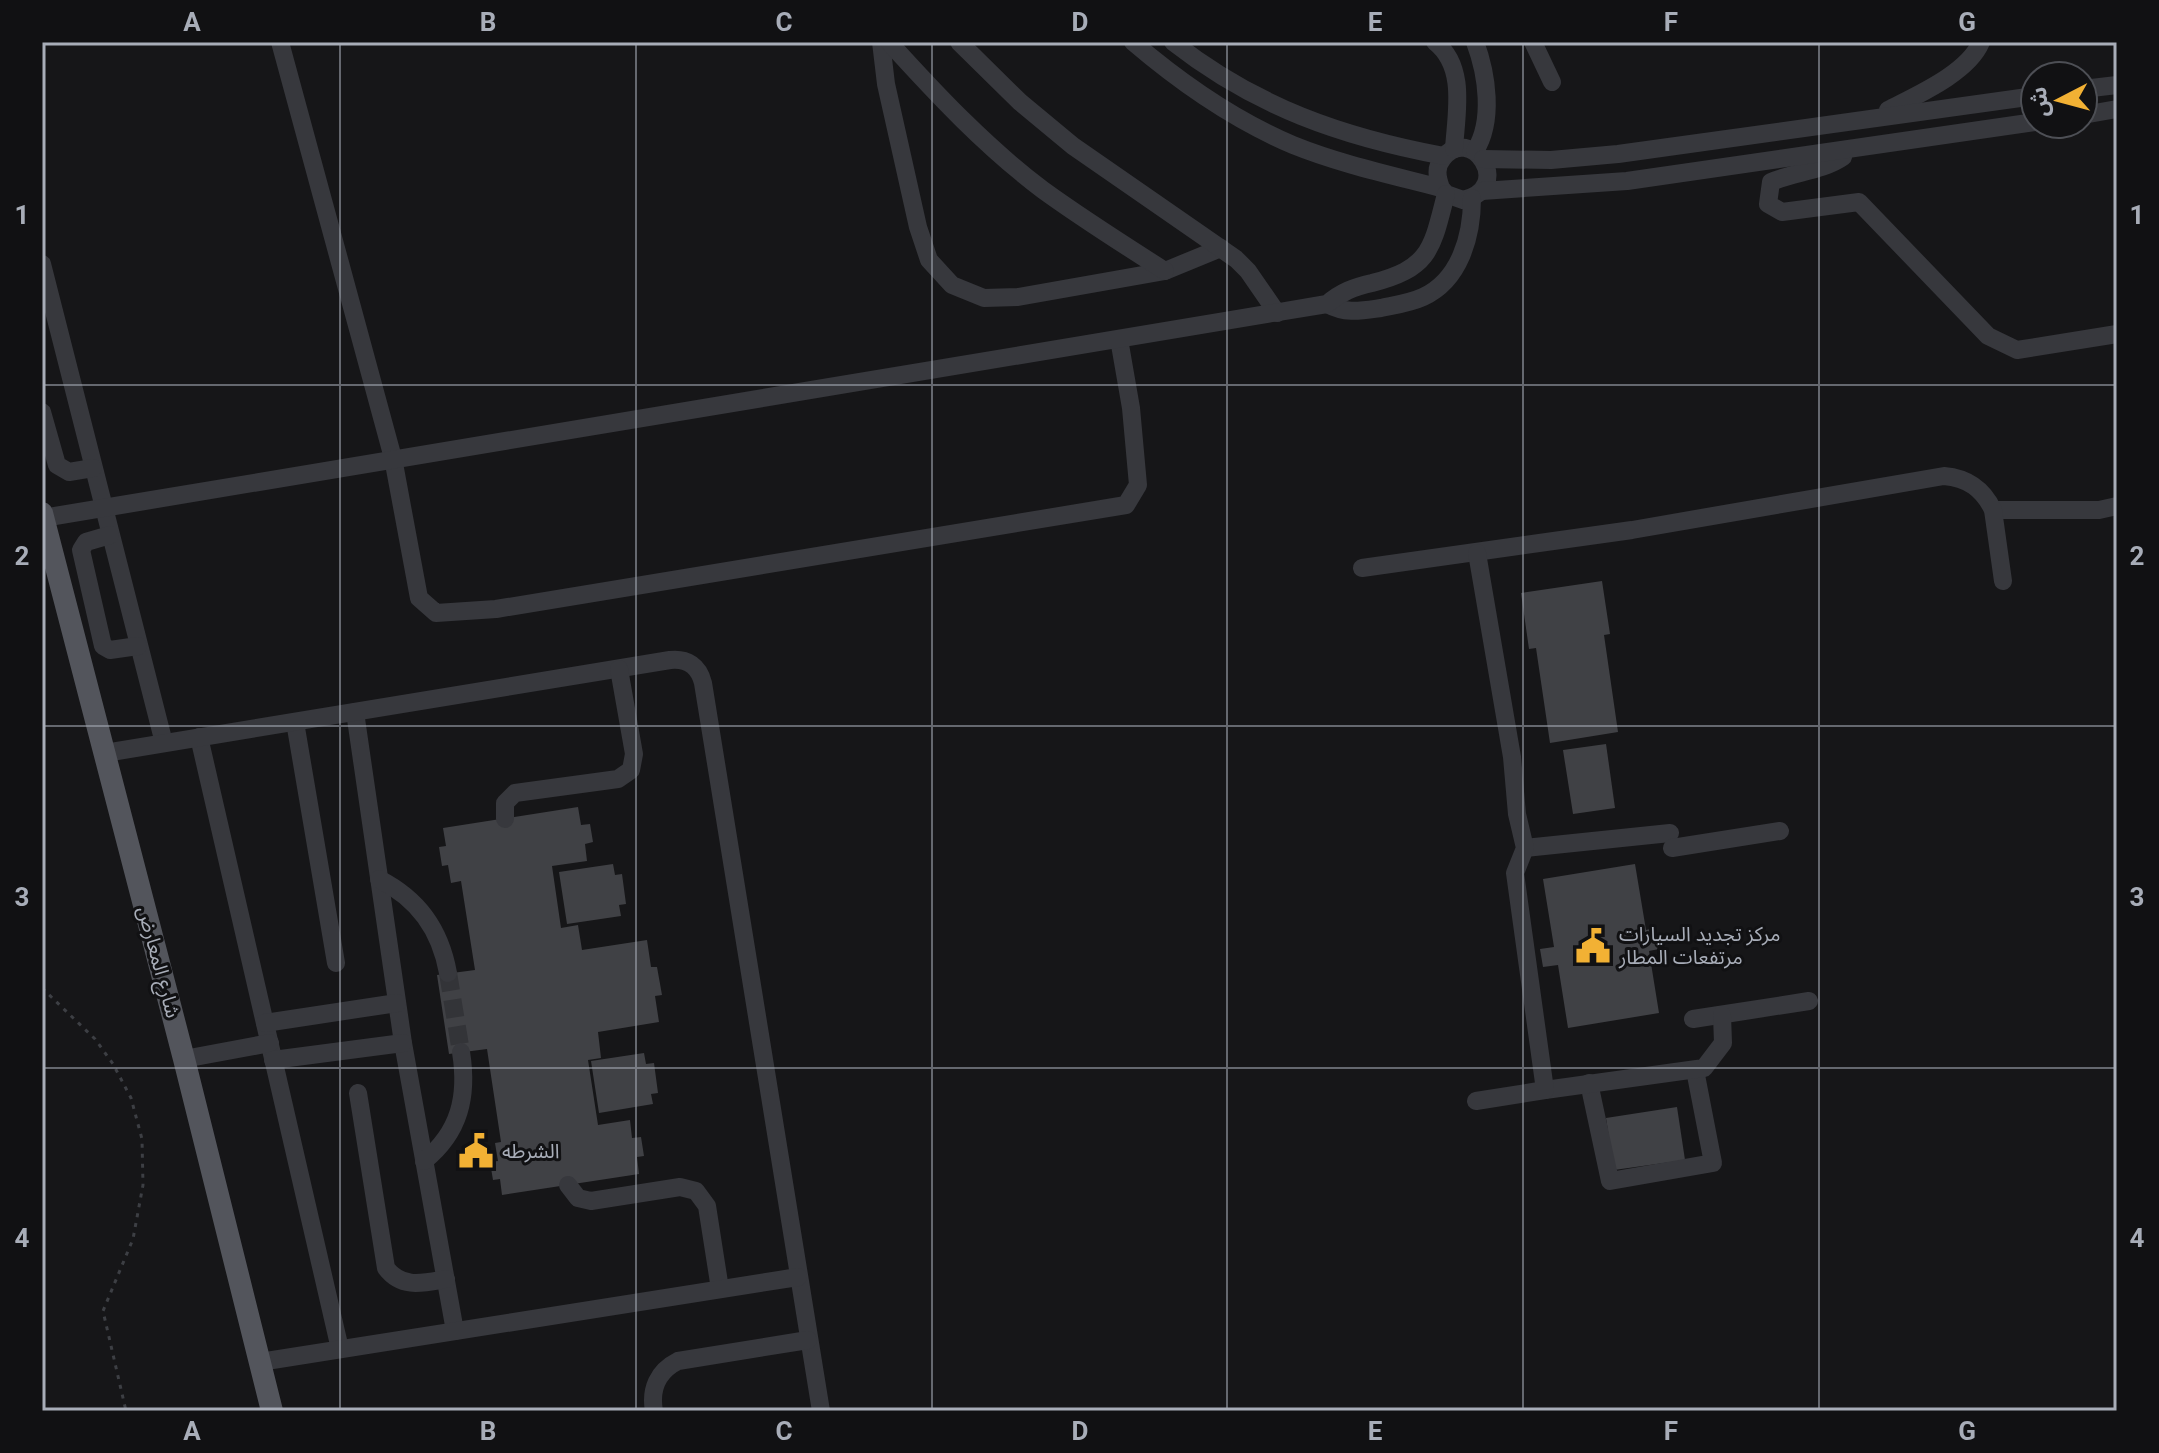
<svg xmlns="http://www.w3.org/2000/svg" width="2159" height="1453" viewBox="0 0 2159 1453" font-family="Roboto,'Noto Sans Arabic',sans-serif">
	<rect width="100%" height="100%" fill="#161618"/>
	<!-- building -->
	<g fill="#404145">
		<polygon points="1602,581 1610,634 1604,635 1618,732 1550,743 1536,648 1529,649 1521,593"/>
		<polygon points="1606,744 1615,808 1573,814 1563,750"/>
		<polygon points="578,807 581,825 590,824 593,842 585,844 587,861 552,866 561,928 578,925 582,950 647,940 651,967 657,967 662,995 655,996 659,1022 598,1032 601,1058 588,1060 598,1125 630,1120 632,1138 641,1137 644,1156 637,1157 639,1174 502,1195 500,1179 493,1180 490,1162 498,1161 495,1143 501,1142 487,1049 449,1054 437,975 475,970 461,881 451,883 448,865 442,866 439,847 446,846 443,828"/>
		<polygon points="613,864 615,875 622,874 626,904 619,905 621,916 567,924 559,872"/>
		<polygon points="1635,864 1646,930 1655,928 1659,949 1649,951 1659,1013 1568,1028 1558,965 1543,967 1540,949 1554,947 1543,879"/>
		<polygon points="644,1053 646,1064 654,1063 658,1093 651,1094 653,1104 599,1113 591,1061"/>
		<polygon points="1677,1107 1685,1160 1614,1170 1606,1118"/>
	</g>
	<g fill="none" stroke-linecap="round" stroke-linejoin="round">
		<!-- minor-tunnel -->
		<polyline stroke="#333438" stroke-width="18" stroke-dasharray="18 9" stroke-linecap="butt" points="448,973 461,1052"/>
		<!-- path -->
		<polyline stroke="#3d3f44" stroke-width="3" stroke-dasharray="4 6" stroke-linecap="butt" points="42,988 95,1039 113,1064 131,1098 142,1139 143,1185 133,1239 103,1311 126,1411"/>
		<!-- minor -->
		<g stroke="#37383d" stroke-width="18">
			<polyline points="280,42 393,458 419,598 436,613 496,609 1126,505 1138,485 1131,408 1119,339"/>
			<polyline points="881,42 886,84 918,227 929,260 952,285 984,298 1018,297 1165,271 1221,248"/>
			<path d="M889,42c48,53 97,105 154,148 40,29 81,55 122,81"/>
			<polyline points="959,42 1020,102 1073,146 1236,259 1248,271 1277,313"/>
			<path d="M1133,42c48,41 101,78 160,103 47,19 98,30 148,43l5,6 17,6c53,-13 7,-77 -20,-42 -8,9 -6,19 -2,30"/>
			<path d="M1173,42c83,65 169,95 271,114"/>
			<path d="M1435,42c32,25 21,72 19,107"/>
			<polyline points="1533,42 1552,82"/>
			<polyline points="2083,89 2117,85"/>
			<path d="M1888,110c29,-15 80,-37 93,-68"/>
			<polyline points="2083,115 2117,109"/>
			<path d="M1475,151c19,-30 12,-77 0,-109"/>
			<path d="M1843,157c-20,14 -49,15 -72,25l-3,22 14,8 77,-10 129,134 29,14 100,-16"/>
			<polyline points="1483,159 1551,160 1618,154 2035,96"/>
			<polyline points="1482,191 1627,181 2035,122"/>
			<polyline points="42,264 164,743"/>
			<path d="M1327,304c19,10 33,7 54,4 14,-3 29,-5 42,-11 37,-17 49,-61 49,-99"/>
			<polyline points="42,412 57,465 69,472 93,468"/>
			<polyline points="1993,510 2099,510 2117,506"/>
			<path d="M43,518l1284,-214c14,-12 27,-17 45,-21 59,-15 60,-35 74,-89"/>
			<polyline points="110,535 86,542 81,550 103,646 110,650 138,646"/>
			<path d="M1362,568l270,-38 312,-54c24,2 39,13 49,34l10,71"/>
			<polyline points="355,712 403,1043 455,1331"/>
			<polyline points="295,722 336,963"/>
			<polyline points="199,737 340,1349"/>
			<path d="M105,753l565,-93c17,-2 29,6 33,23l118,728"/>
			<polyline points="505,819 505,803 515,793 618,779 631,770 634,754 619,669"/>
			<polyline points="1525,848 1670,833"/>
			<polyline points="1672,848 1780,831"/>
			<path d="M379,879c39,20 61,50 69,94"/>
			<polyline points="1693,1019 1809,1001"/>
			<polyline points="265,1023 397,1003"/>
			<polyline points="184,1059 270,1043"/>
			<polyline points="273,1060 403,1043"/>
			<polyline points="1589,1083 1610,1181 1713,1163 1695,1070"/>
			<polyline points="1545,1090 1704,1068 1723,1043 1722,1015"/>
			<path d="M358,1093l28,175c16,21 37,15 60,11"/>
			<polyline points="1476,1101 1545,1090 1515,873 1525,848 1517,814 1512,757 1477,553"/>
			<path d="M424,1161c36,-29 44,-65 37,-109"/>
			<polyline points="568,1185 578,1198 591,1201 680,1187 696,1191 707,1206 720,1289"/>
			<polyline points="260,1362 798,1277"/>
			<path d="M654,1411c-4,-22 4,-40 24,-50l130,-21"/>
		</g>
		<!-- major -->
		<polyline stroke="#53555c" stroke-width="22" points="42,513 184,1059 272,1411"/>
	</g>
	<!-- grid -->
	<path fill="none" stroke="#a8adb8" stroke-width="2" stroke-opacity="0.55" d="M340,42v1369M636,42v1369M932,42v1369M1227,42v1369M1523,42v1369M1819,42v1369M42,385h2075M42,726h2075M42,1068h2075"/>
	<!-- icons -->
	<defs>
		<g id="civic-bare" transform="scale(2.76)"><path d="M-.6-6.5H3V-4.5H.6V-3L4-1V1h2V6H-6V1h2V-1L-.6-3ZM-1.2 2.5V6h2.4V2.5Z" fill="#f2b134" stroke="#111113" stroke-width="2.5" paint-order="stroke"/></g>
	</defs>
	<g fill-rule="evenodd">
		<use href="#civic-bare" x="1593" y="946"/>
		<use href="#civic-bare" x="476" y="1151"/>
	</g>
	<g text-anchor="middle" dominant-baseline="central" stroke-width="6" stroke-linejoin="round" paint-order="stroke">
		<!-- poi labels -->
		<g font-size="20" fill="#a8adb8" stroke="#111113" text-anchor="start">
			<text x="1619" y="934">مركز تجديد السيارات<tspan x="1619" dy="23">مرتفعات المطار</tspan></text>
			<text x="502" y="1151">الشرطه</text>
		</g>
		<!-- street labels -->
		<g font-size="20" fill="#a8adb8" stroke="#111113">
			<text transform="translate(159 962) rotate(75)">شارع المعارض</text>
		</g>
	</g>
	<!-- border -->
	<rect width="2159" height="1453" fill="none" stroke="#111113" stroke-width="88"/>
	<!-- north arrow -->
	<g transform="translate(2059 100) rotate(264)"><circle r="38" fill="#111113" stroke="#4d4f55" stroke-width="2"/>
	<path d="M0-6L14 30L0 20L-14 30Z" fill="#f2b134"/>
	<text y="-12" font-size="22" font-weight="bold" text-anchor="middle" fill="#a8adb8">ش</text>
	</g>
	<rect x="44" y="44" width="2071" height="1365" fill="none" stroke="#a8adb8" stroke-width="3"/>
	<g font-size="26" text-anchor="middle" font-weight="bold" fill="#a8adb8">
		<text x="192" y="31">A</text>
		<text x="488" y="31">B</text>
		<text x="784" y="31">C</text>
		<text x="1080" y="31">D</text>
		<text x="1375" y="31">E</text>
		<text x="1671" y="31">F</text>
		<text x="1967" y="31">G</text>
		<text x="22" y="224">1</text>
		<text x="2137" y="224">1</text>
		<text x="22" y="565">2</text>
		<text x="2137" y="565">2</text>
		<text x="22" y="906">3</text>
		<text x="2137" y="906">3</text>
		<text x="22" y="1247">4</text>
		<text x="2137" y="1247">4</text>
		<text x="192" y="1440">A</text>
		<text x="488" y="1440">B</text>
		<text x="784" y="1440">C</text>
		<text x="1080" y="1440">D</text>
		<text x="1375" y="1440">E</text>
		<text x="1671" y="1440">F</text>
		<text x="1967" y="1440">G</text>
	</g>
</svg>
